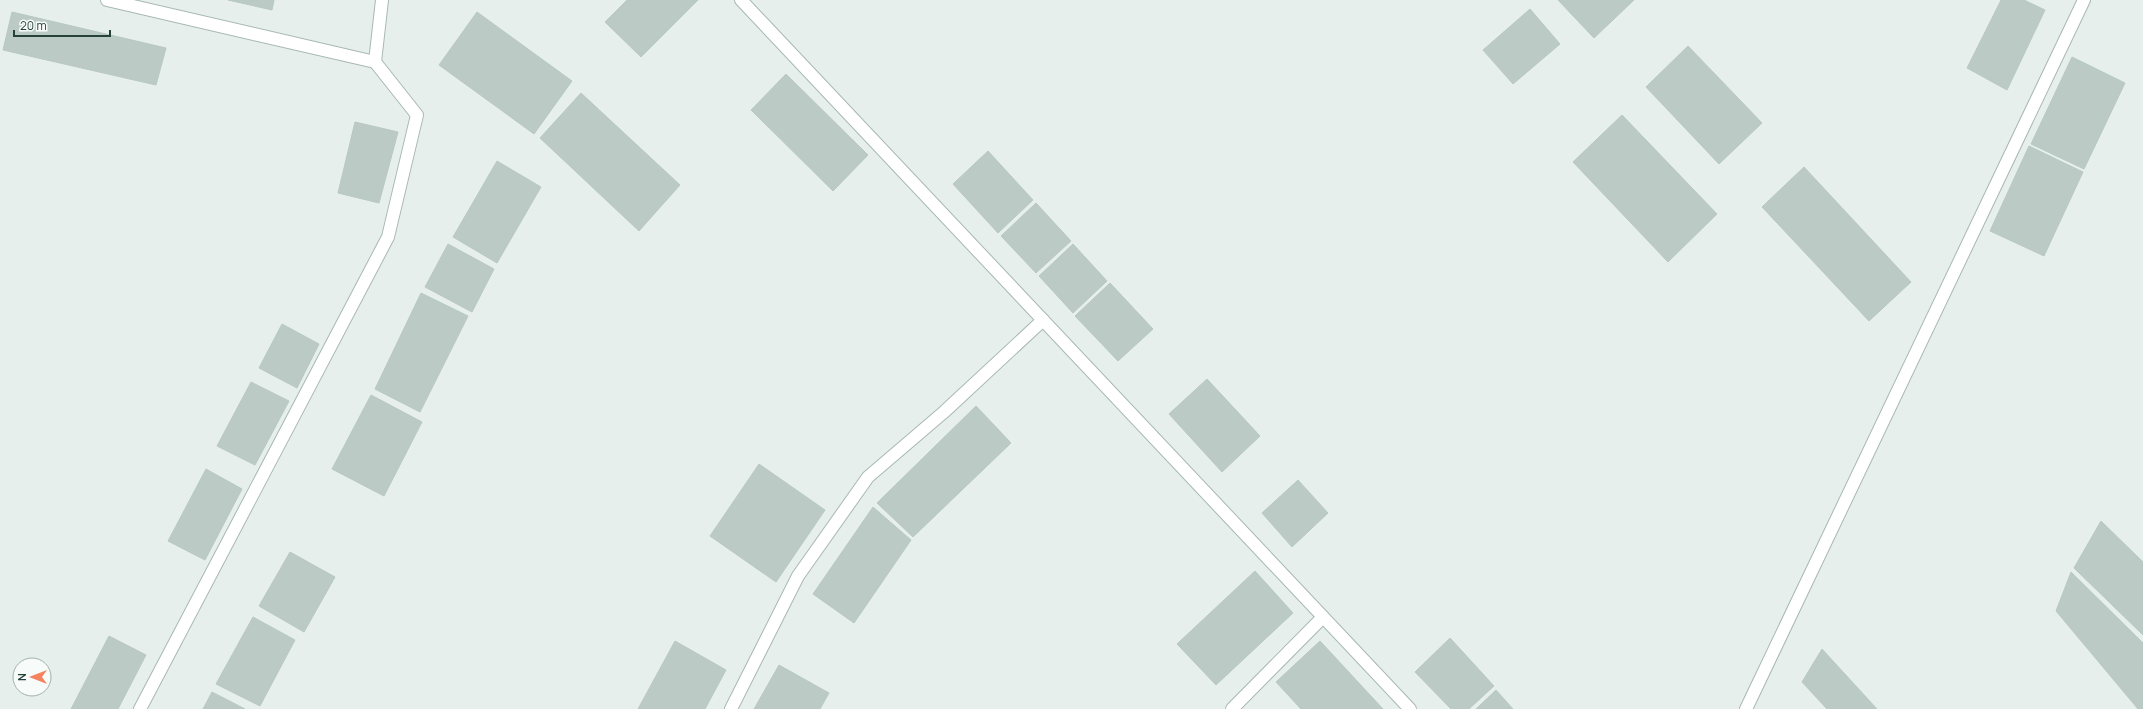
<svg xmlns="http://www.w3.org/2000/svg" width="2143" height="709" viewBox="0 0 2143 709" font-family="Manrope,sans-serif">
	<rect width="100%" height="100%" fill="#e6efeb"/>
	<!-- building -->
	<g fill="#bbcac4" stroke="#b8c9c2">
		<polygon points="228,0 274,0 272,10"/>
		<polygon points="627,0 698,0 641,57 605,22"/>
		<polygon points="1558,0 1634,0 1594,38"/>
		<polygon points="2001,0 2024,0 2045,10 2007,90 1967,68"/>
		<polygon points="1530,9 1560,44 1513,84 1483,50"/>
		<polygon points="12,12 166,48 156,85 3,50"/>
		<polygon points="477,12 572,81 534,134 439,65"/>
		<polygon points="1688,46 1762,123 1719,164 1646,87"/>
		<polygon points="2072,57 2125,83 2084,169 2031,144"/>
		<polygon points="786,74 868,155 833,191 751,110"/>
		<polygon points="581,93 680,185 639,231 540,138"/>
		<polygon points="1622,115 1717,214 1668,262 1573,162"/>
		<polygon points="355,122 398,132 379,203 338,193"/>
		<polygon points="2029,146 2083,172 2044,256 1990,231"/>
		<polygon points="988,151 1033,200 998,233 953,184"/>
		<polygon points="497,161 541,187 497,263 453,237"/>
		<polygon points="1804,167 1911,282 1869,321 1762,207"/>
		<polygon points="1036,203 1071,241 1036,273 1001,236"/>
		<polygon points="448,244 494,269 472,312 425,287"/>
		<polygon points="1073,244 1107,281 1073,313 1039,276"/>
		<polygon points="1110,283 1153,329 1118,361 1075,316"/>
		<polygon points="421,293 468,316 420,412 375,389"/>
		<polygon points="282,324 319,344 297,388 259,368"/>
		<polygon points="1207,379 1260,436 1222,472 1169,414"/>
		<polygon points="251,382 289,401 255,465 217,446"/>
		<polygon points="371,395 422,422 384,496 332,469"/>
		<polygon points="976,406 1011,443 913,537 877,503"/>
		<polygon points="759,464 825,510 776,582 710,536"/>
		<polygon points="206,469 242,489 205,560 168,541"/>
		<polygon points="1298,480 1328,513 1292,547 1262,513"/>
		<polygon points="873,507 911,540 854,623 813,594"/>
		<polygon points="2101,521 2143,562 2143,635 2074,568"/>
		<polygon points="290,552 335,577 304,632 259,606"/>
		<polygon points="1255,571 1293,613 1216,685 1177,644"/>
		<polygon points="2071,572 2143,643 2143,709 2138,709 2056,611"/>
		<polygon points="253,617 295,640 260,706 216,684"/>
		<polygon points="109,636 146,655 118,709 71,709"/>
		<polygon points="1450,638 1494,686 1469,709 1451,709 1415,672"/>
		<polygon points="675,641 726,670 705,709 638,709"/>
		<polygon points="1320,641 1383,709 1301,709 1276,682"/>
		<polygon points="1822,649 1877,709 1827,709 1802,682"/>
		<polygon points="779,665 829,693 820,709 754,709"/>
		<polygon points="1496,690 1513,709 1476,709"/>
		<polygon points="212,692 245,709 203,709"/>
	</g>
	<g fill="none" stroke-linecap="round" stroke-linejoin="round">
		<!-- minor casing -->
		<g stroke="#a8b8b2" stroke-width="14">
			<g id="minor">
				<polyline points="107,0 375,62"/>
				<polyline points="741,0 1410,709"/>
				<polyline points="140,709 388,237 417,115 375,62 382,0"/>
				<polyline points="731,709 798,576 868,477 944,412 1043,320"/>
				<polyline points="1232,709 1323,617"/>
				<polyline points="1746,709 2084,0"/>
			</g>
		</g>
		<!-- minor -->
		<use href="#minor" stroke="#fff" stroke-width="12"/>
	</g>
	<!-- north arrow -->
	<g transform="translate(32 677) rotate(270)"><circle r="19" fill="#f7fbf9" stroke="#a3b1ad"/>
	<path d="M0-3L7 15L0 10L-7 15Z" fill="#f4845f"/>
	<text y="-6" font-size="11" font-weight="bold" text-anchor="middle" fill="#24423a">N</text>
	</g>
	<!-- scale -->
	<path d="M14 30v6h96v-6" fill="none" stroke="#24423a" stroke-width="2"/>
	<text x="20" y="30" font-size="12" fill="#24423a" stroke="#f7fbf9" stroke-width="3" paint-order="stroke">20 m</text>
</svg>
